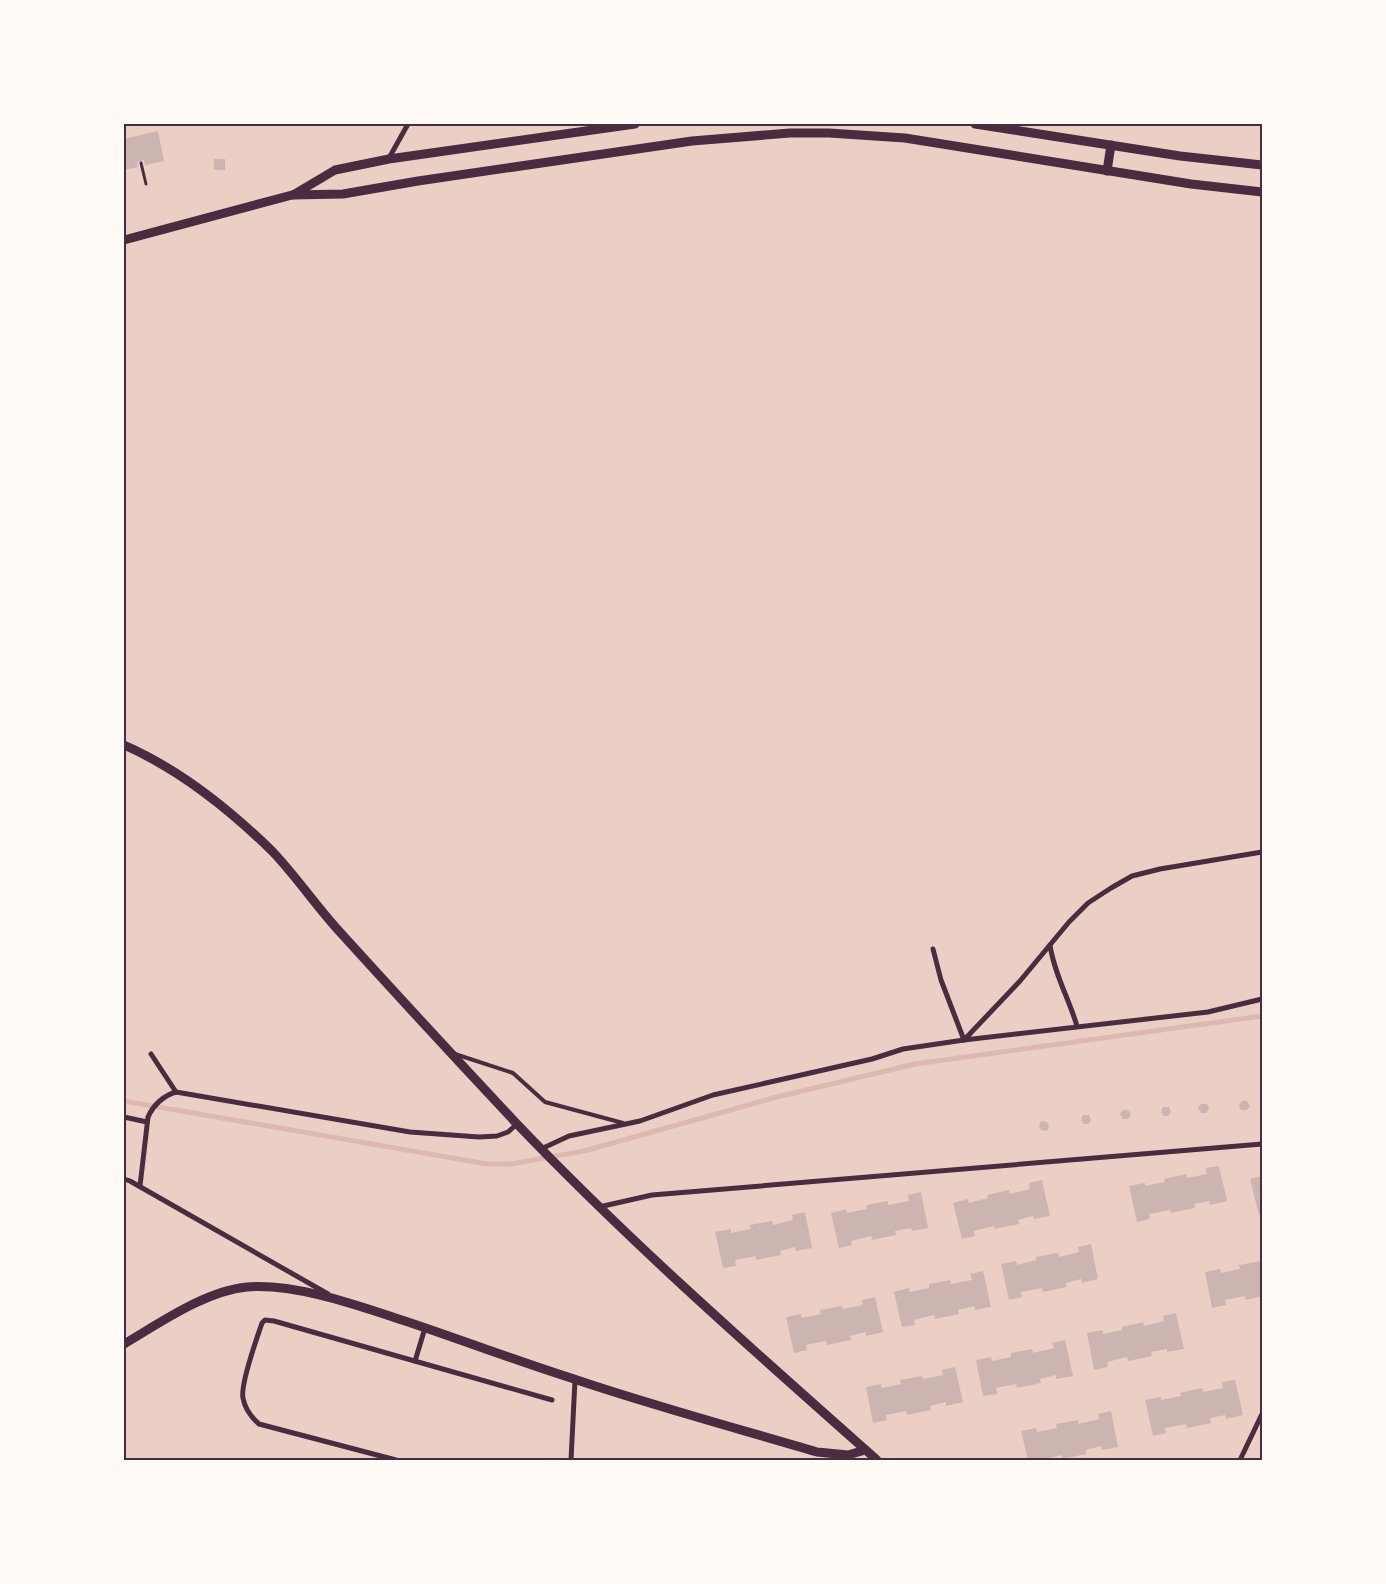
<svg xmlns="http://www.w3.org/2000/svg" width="1386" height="1584" viewBox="0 0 1386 1584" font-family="'DejaVu Sans',sans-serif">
	<rect width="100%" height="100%" fill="#f7e1d7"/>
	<!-- green -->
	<rect fill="#ebcfc5" x="124" y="124" width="1138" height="1336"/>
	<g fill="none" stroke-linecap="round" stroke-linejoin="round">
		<!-- stream -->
		<polyline stroke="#dcb8b0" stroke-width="5" points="124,1101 487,1164 511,1164 584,1151 777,1097 915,1064 1262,1016"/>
	</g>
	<!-- building -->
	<g fill="#ccb4b1">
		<polygon points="158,131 164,161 145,165 144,160 137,162 138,167 124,170 124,139"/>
		<rect x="214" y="159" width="11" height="11"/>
		<polygon points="1242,1101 1247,1101 1250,1106 1247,1110 1241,1110 1239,1105"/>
		<polygon points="1201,1104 1207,1104 1209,1109 1206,1113 1201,1113 1198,1108"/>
		<polygon points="1163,1107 1169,1107 1171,1112 1168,1116 1163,1116 1161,1111"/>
		<polygon points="1123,1110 1128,1110 1131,1114 1128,1119 1123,1119 1120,1114"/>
		<polygon points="1083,1115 1089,1115 1091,1120 1089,1124 1083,1124 1081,1119"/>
		<polygon points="1041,1121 1047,1122 1049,1126 1047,1131 1041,1130 1039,1126"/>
		<polygon points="1219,1166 1227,1201 1210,1205 1209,1201 1194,1204 1195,1208 1171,1213 1170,1210 1149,1214 1150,1219 1137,1222 1129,1186 1145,1183 1145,1186 1165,1182 1164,1179 1186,1174 1187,1178 1207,1174 1206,1168"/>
		<polygon points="1262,1176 1262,1214 1259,1215 1250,1179"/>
		<polygon points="1042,1180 1050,1216 1034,1219 1033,1216 1018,1220 1019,1224 995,1229 994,1226 974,1231 975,1236 962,1239 953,1203 968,1199 969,1203 988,1198 987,1195 1009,1190 1010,1194 1030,1189 1029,1183"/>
		<polygon points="921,1192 928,1228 912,1231 911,1228 895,1231 896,1235 872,1240 871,1236 851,1241 852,1245 839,1248 831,1213 846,1209 847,1213 867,1209 866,1205 888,1201 888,1205 909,1201 908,1195"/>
		<polygon points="805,1212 812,1248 796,1251 795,1247 780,1251 781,1255 756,1260 756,1256 735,1260 736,1266 723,1268 715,1232 731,1229 731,1233 751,1229 750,1225 772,1221 773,1225 793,1220 792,1215"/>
		<polygon points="1091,1244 1098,1279 1082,1283 1081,1279 1066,1283 1066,1287 1043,1292 1042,1288 1021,1292 1022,1297 1009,1300 1001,1264 1016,1261 1017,1265 1037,1260 1036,1257 1058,1253 1059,1257 1079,1252 1078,1247"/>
		<polygon points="1261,1261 1262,1296 1246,1300 1245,1296 1225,1300 1226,1305 1212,1308 1205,1272 1220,1269 1221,1273 1240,1269 1239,1265"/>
		<polygon points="983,1271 991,1307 975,1310 974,1306 958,1310 959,1314 935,1319 934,1315 914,1320 915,1325 902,1327 894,1292 909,1288 910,1292 929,1288 929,1284 950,1280 951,1284 972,1280 970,1274"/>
		<polygon points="875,1297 883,1332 866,1336 866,1332 850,1336 851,1340 827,1345 826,1341 806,1345 807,1350 794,1353 786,1317 801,1314 802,1318 821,1314 820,1310 842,1306 843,1309 863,1305 862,1300"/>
		<polygon points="1176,1313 1184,1349 1167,1352 1167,1349 1151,1352 1152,1356 1128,1361 1127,1357 1107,1362 1108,1367 1094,1370 1087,1333 1102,1330 1103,1334 1122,1330 1122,1327 1143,1322 1144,1326 1164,1321 1163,1316"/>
		<polygon points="1065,1340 1073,1376 1056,1379 1056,1375 1040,1379 1041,1383 1017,1388 1016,1384 996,1388 997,1394 983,1396 976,1360 991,1357 992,1361 1011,1357 1011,1353 1032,1349 1033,1353 1054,1348 1052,1343"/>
		<polygon points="955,1367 963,1402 946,1406 946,1402 930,1406 931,1410 907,1415 906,1411 886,1415 887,1420 873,1423 866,1387 881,1384 882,1388 901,1384 900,1380 922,1376 923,1379 943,1375 942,1370"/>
		<polygon points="1235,1380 1243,1415 1226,1419 1225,1415 1210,1418 1211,1423 1187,1428 1186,1424 1165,1428 1166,1433 1153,1436 1145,1400 1161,1397 1161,1400 1181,1396 1180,1393 1202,1388 1203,1392 1223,1388 1222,1382"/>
		<polygon points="1111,1411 1118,1447 1102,1450 1101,1446 1086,1450 1086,1454 1062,1459 1062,1455 1041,1460 1028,1460 1021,1431 1036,1428 1037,1432 1057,1428 1056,1424 1078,1420 1078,1424 1099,1419 1098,1414"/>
	</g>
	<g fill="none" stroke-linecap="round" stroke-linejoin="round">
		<!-- path -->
		<polyline stroke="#4a2c40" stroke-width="3" points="141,163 146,184"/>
		<!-- service -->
		<polyline stroke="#4a2c40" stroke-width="4" points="455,1054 513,1073 545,1102 623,1123"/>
		<!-- minor -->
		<g stroke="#4a2c40" stroke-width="5">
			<polyline points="389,158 408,124"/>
			<path d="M1050,945c4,28 19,54 27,81"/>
			<polyline points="933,949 941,980 964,1040 1020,981 1069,922 1088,903 1111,888 1132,876 1160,869 1262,852"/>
			<polyline points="151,1054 176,1092"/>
			<polyline points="124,1117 147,1122"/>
			<polyline points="541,1149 569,1136 640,1121 713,1095 872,1059 903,1049 964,1040 1208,1012 1262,999"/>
			<polyline points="124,1179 130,1181 328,1294"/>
			<path d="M140,1186l8,-69c6,-13 15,-21 28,-25l234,40 69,5 18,-1 11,-4 9,-8"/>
			<polyline points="599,1207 652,1195 1262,1144"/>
			<polyline points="415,1361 425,1328"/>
			<path d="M396,1460l-137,-36c-8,-7 -14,-15 -16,-26 -3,-14 14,-60 19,-75l3,-3 9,1 278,79"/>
			<polyline points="571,1460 575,1380"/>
			<polyline points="1240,1460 1262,1414"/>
		</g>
		<!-- tertiary -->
		<g stroke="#4a2c40" stroke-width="9">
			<polyline points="975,124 1180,156 1262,165"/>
			<polyline points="1107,171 1111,145"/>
			<polyline points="293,195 335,170 389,159 635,124"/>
			<polyline points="124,240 292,195 343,194 418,181 692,141 790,133 829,133 905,138 1191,184 1262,192"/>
			<path d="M124,745c55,24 105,64 148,106 24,25 44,55 67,80 59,65 118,129 178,193 114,119 237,227 360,336"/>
			<path d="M124,1344c36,-21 81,-53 123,-57 49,-4 112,19 158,34 57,19 112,40 169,58 80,27 162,49 243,73l31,3 17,-5"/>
		</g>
	</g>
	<!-- border -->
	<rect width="1386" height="1584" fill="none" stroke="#fffaf5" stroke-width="250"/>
	<rect x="125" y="125" width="1136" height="1334" fill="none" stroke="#4a2c40" stroke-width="2"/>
</svg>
